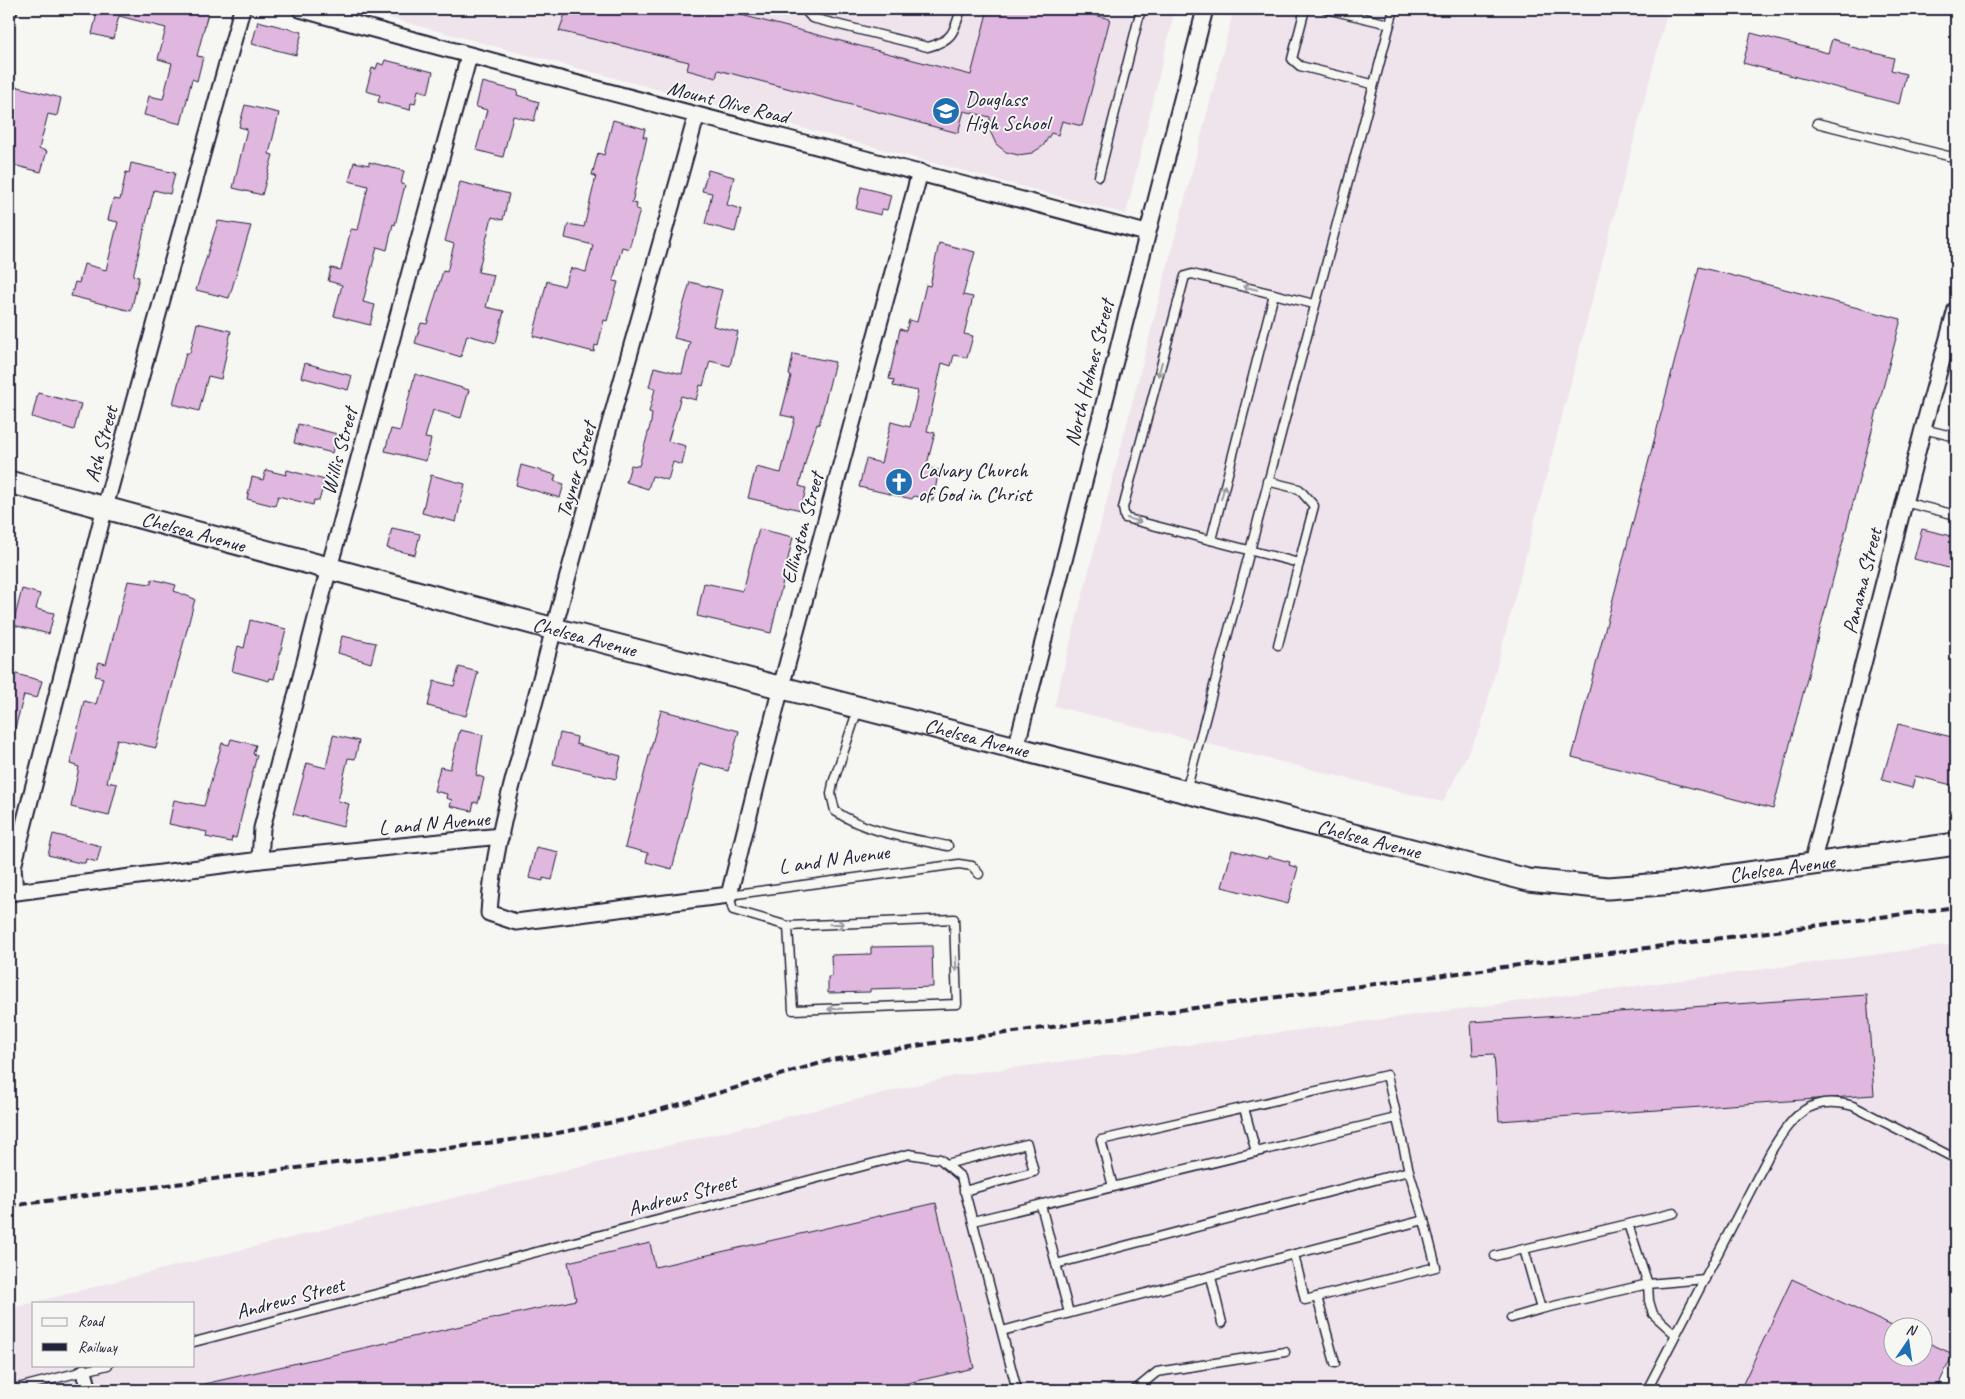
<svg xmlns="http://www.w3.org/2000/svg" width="1965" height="1399" viewBox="0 0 1965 1399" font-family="Caveat,sans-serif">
	<rect width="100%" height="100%" fill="#f6f6f2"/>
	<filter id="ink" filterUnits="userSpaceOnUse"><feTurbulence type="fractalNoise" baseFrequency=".02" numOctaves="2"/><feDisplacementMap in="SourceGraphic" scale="10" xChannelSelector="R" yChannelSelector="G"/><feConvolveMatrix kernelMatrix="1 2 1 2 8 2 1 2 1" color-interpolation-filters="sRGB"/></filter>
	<g filter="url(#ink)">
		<!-- built -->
		<g fill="#efe3ec" fill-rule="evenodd">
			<polygon points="355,9 1175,9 1126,214"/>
			<polygon points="1234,9 1668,9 1481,727 1443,802 1054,706"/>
			<path d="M1956,944v393l-25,53h-1922v-81l170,-44 779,-190zM34,1303h160v62h-160zM1892,1326h30v30h-30z"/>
		</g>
		<!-- building -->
		<g fill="#e0b7df" stroke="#22223b">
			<polygon points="98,9 191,9 208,13 197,56 203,57 197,81 192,79 181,124 144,115 149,96 163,99 172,63 158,59 166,28 119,16 113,39 92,34"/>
			<polygon points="567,9 727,9 726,11 971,75 988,9 1071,9 1110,19 1082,126 1062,121 1058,135 1051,133 1043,146 1032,153 1018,155 1006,152 996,144 990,131 990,117 964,111 958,133 718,70 716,78 687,70 689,62 559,31"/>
			<polygon points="258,21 302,32 296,55 252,44"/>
			<polygon points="1751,33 1828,53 1832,39 1849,44 1848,46 1894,58 1891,70 1906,74 1899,104 1743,63"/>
			<polygon points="385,60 433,72 428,93 418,90 415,104 411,103 410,110 378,102 380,95 366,91 372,68 376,69 378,63 383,65"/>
			<polygon points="482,82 518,91 517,95 539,102 534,121 513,116 503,157 476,150 487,110 476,107"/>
			<polygon points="11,85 61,98 57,116 48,114 39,149 47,151 41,172 9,164 9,96"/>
			<polygon points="245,105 279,113 269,154 273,155 262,195 233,188 247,129 239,127"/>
			<polygon points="613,120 645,129 643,137 647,137 632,203 637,204 636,209 640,210 636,224 629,249 622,247 613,281 618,282 607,321 604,320 598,346 595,345 594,352 533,336 547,281 564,286 571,268 586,272 593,245 565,238 568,224 584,227 596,176 592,175 598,153 604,155"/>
			<polygon points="354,162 369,165 369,162 404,171 401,184 405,185 395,225 393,224 387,250 377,247 363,302 375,305 370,325 334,316 342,285 328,281 331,268 341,270 351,229 358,230 368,186 349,181"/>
			<polygon points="131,163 175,173 170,194 154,190 133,276 139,277 131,311 71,296 75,282 79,283 84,264 106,270 118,222 108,220 113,199 120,200 126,172 129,173"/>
			<polygon points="708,170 734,177 727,205 741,209 735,232 705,224 712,193 702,191"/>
			<polygon points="460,182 509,194 503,220 492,217 478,272 494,275 486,307 504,311 496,343 467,335 461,357 415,343 421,323 427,324 443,271 447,272 454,244 445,241"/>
			<polygon points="861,187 891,195 887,210 882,209 881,215 856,209"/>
			<polygon points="218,221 251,226 229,298 196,290"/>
			<polygon points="939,243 975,252 963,295 973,297 964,334 973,336 967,358 954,355 951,366 942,363 927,431 935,433 926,468 939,470 933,500 914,496 912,499 859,487 866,459 881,463 891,422 910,427 918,391 893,386 894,380 889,379 900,329 906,331 909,320 917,322 926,285 930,286"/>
			<polygon points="1699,267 1901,319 1773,809 1572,757"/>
			<polygon points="690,282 722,290 713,326 738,332 730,366 710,361 703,386 700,385 696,400 681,396 668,441 686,446 682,465 673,462 668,480 652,476 648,489 626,482 631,465 639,466 651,422 652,413 649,412 655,389 649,387 654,367 682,374 690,342 674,338"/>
			<polygon points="197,323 231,331 221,379 208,376 199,411 173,404 186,353 190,353"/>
			<polygon points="793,354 835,362 819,425 817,424 810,445 799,486 806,488 801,510 748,498 756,467 781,473 795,418 781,415 791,376 789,375"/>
			<polygon points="305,363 352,376 348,390 301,377"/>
			<polygon points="415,374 469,390 461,418 433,410 425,438 431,439 426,461 385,451 391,429 400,431"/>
			<polygon points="38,393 81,404 74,430 32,417"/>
			<polygon points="298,424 337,434 332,453 294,443"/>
			<polygon points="521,465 556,475 554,481 564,484 560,498 516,485"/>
			<polygon points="266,470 286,475 287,470 325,480 319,501 314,500 313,505 278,496 275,506 247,499 252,477 263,480"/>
			<polygon points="431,475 465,484 456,522 422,513"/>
			<polygon points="392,528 420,534 415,555 387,548"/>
			<polygon points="759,529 793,537 771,633 697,616 704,583 743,591"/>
			<polygon points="1922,529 1956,537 1956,570 1914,559"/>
			<polygon points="152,579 176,585 174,591 195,599 156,748 117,739 107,782 117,784 109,816 71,807 79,767 70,764 84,701 96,704 103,678 95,676 99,662 106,664 128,581 151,584"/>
			<polygon points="22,589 40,594 36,609 54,613 49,634 13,625"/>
			<polygon points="250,620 286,629 274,679 270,678 269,681 232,671 238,646 244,648"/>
			<polygon points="342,636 376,643 371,663 338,653"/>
			<polygon points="459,667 478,672 466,716 428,706 434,681 454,686"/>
			<polygon points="9,672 42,681 37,698 24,695 13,736 9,735"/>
			<polygon points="661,710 739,731 728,771 700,763 672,869 646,862 648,853 625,847"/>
			<polygon points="1898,724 1956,738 1956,786 1915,776 1912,788 1882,780"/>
			<polygon points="460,730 483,735 476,775 484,778 480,796 478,803 474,802 472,811 450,806 452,800 446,798 447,794 434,791 440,767 450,769"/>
			<polygon points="560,733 577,737 576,744 621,756 616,779 553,764"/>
			<polygon points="333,735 359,741 355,759 348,758 338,801 349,804 343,827 293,814 307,763 326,768"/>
			<polygon points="231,739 256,745 253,754 257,755 236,838 232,837 231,842 206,837 207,832 169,824 174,800 204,806 222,743 229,745"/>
			<polygon points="53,834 101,846 97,862 86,859 85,863 80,863 48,855"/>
			<polygon points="536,847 559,852 552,880 543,878 543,881 529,878"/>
			<polygon points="1232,850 1267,859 1268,856 1290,862 1289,865 1298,868 1288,904 1222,887"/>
			<polygon points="932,946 933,987 870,989 870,992 828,993 828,977 832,977 831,955 871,954 871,947"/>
			<polygon points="1867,995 1874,1095 1499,1121 1494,1054 1473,1055 1471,1022"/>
			<polygon points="936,1203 974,1368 877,1390 205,1390 204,1384 576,1300 568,1262 650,1243 655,1267"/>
			<polygon points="1792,1279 1892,1326 1892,1356 1922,1356 1922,1340 1953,1354 1936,1390 1740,1390"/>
		</g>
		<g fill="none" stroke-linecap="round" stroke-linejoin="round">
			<!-- service casing -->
			<g stroke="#22223b" stroke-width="11">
				<g id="service">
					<path d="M804,9l8,9 116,29c25,-7 26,-15 33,-38"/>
					<polyline points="1305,9 1292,59 1300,66 1372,84"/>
					<polyline points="1326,9 1389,24"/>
					<polyline points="1817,123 1956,158"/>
					<polyline points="1099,176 1141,9"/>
					<polyline points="1923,429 1956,437"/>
					<polyline points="1267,481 1299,489 1314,506 1299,563"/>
					<polyline points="1904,502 1956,515"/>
					<polyline points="1211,540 1274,294"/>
					<polyline points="1278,645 1299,563 1125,518 1123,508 1185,276 1192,274 1314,304"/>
					<path d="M858,709l-25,74 -2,11 4,17c32,22 75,27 113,35"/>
					<polyline points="1186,791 1394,9"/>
					<polyline points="788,926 793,1010 957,1004 954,919 788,926 733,910 729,895 959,864 972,866 979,874"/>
					<polyline points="1244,1108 1256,1152"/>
					<polyline points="946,1164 1027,1144 1034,1172 964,1191"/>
					<polyline points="1409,1171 1424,1220"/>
					<polyline points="1041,1205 1056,1264 1409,1171 1387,1075 1101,1140 1113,1187"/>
					<polyline points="973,1221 1396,1118"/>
					<polyline points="1628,1224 1674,1213"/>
					<polyline points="1495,1256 1524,1249"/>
					<polyline points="1056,1264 1069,1313"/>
					<polyline points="1211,1277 1222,1323"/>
					<polyline points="1317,1297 1335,1363"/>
					<polyline points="1511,1318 1541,1309"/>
					<polyline points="1002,1331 1424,1220 1436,1267 1305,1300 1294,1254"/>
					<polyline points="1675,1334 1653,1314 1649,1301 1648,1284 1628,1224 1524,1249 1541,1309 1648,1284 1705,1279"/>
					<polyline points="194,1342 909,1154 940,1159 961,1177 1017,1390"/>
					<polyline points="10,1390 108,1365"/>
					<polyline points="1135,1390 1157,1372 1285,1352"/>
					<path d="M1647,1390l123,-237c21,-35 38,-60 83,-47l103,53"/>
				</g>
			</g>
			<!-- minor casing -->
			<g stroke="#22223b" stroke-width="19">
				<g id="minor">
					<path d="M300,9c281,78 564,148 846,224"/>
					<polyline points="9,10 9,9"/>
					<path d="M696,117c-50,182 -104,363 -151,546 -20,79 -51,169 -56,250l27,9 213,-27 52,-208 139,-515"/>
					<polyline points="1016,748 1205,9"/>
					<polyline points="260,860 262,828 329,568 469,56"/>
					<polyline points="1812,864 1923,429 1956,309"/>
					<polyline points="15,892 13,867 105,507 242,9"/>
					<polyline points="9,893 260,860 501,836"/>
					<polyline points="84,1372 89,1390"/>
				</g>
			</g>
			<!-- secondary casing -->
			<g stroke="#22223b" stroke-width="25">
				<g id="secondary">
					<path id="s1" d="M9,482l545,147 974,251 80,8 68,-5 280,-39"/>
				</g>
			</g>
			<!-- service -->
			<use href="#service" stroke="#f6f6f2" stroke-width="8"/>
			<!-- minor -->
			<use href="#minor" stroke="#f6f6f2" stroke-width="15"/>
			<!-- secondary -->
			<use href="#secondary" stroke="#f6f6f2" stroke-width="21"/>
			<!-- rail -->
			<polyline stroke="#22223b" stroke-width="4" stroke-dasharray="8 4" stroke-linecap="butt" points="9,1206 548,1135 629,1119 831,1060 946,1041 1956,907"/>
		</g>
		<!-- one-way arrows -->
		<defs><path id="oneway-shaft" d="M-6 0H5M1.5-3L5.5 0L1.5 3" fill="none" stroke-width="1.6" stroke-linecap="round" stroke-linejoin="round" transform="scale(1.25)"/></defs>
		<g stroke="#9797a0">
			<use href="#oneway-shaft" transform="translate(1250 288) rotate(-166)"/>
			<use href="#oneway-shaft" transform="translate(1160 369) rotate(105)"/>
			<use href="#oneway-shaft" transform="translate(1223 492) rotate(-76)"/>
			<use href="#oneway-shaft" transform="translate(1134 520) rotate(16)"/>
			<use href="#oneway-shaft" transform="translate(837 924) rotate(-2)"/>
			<use href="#oneway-shaft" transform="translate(956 964) rotate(88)"/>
			<use href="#oneway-shaft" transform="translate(835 1009) rotate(178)"/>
		</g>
	</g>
	<!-- icons -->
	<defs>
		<g id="school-disc" transform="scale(1.4375)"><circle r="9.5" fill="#1f6fb2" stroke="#f6f6f2"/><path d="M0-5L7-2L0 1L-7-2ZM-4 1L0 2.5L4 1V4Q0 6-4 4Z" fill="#fff"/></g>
		<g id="church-disc" transform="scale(1.4375)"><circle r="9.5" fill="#1f6fb2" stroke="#f6f6f2"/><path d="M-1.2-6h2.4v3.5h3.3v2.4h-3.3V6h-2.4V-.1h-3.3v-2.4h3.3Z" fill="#fff"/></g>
	</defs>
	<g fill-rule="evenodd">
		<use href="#school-disc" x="946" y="111"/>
		<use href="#church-disc" x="899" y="482"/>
	</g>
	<g text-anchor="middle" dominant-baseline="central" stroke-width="4" stroke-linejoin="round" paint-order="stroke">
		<!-- poi labels -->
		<g font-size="21" fill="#22223b" stroke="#f6f6f2" text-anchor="start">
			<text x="965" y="99">Douglass<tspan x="965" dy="24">High School</tspan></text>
			<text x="918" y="470">Calvary Church<tspan x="918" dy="24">of God in Christ</tspan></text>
		</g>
		<!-- street labels -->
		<g font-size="21" fill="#22223b" stroke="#f6f6f2">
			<text transform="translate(728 102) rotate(14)">Mount Olive Road</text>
			<text transform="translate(1089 373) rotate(-76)">North Holmes Street</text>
			<text transform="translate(101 444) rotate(-75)">Ash Street</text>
			<text transform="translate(339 451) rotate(-75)">Willis Street</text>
			<text transform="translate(576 470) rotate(-74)">Tayner Street</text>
			<text transform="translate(802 528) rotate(-75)">Ellington Street</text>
			<text stroke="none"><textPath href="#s1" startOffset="191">Chelsea Avenue</textPath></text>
			<text transform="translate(1862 581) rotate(-76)">Panama Street</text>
			<text stroke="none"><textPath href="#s1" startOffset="596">Chelsea Avenue</textPath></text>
			<text stroke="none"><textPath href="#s1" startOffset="1001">Chelsea Avenue</textPath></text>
			<text transform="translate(434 823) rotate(-5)">L and N Avenue</text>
			<text stroke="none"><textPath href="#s1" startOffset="1406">Chelsea Avenue</textPath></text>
			<text transform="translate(834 859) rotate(-8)">L and N Avenue</text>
			<text stroke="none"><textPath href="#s1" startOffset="1826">Chelsea Avenue</textPath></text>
			<text transform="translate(682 1195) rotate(-15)">Andrews Street</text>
			<text transform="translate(290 1298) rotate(-15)">Andrews Street</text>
		</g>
	</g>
	<!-- margin -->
	<rect width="1965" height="1399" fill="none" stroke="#f6f6f2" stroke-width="30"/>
	<rect x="15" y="15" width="1935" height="1369" fill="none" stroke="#22223b" stroke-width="2" filter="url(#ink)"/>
	<!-- legend -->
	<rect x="32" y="1302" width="162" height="65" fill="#f6f6f2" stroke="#a1a1a9"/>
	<rect x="42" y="1318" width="25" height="8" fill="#f6f6f2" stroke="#a1a1a9"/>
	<text x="78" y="1326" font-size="15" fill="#22223b">Road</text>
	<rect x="42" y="1343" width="25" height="8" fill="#22223b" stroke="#a1a1a9"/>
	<text x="78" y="1352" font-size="15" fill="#22223b">Railway</text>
	<!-- north arrow -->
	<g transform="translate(1908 1342) rotate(13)"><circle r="24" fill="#f6f6f2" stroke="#a1a1a9"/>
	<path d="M0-4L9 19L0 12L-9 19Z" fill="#1f6fb2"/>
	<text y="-8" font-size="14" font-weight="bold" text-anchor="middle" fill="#22223b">N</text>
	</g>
</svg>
